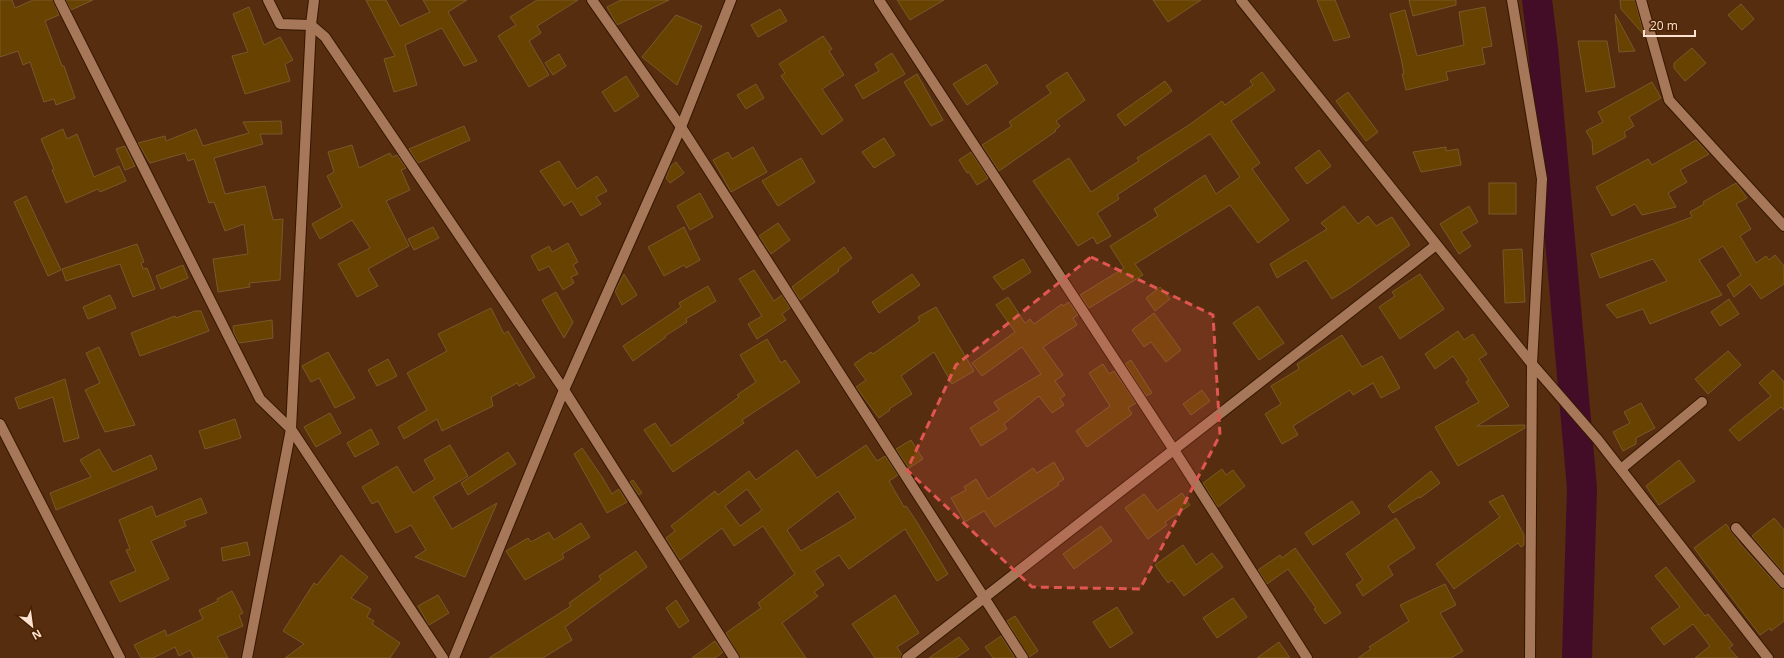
<svg xmlns="http://www.w3.org/2000/svg" width="1784" height="658" viewBox="0 0 1784 658" font-family="'Open Sans',sans-serif">
	<rect width="100%" height="100%" fill="#562d0e"/>
	<g fill="none" stroke-linecap="round" stroke-linejoin="round">
		<!-- river -->
		<polyline stroke="#430d28" stroke-width="30" points="1537,0 1543,48 1582,488 1577,658"/>
	</g>
	<!-- building -->
	<g fill="#674200" stroke="#78582b" fill-rule="evenodd">
		<polygon points="0,0 12,0 15,8 33,0 53,0 59,15 45,21 62,66 64,66 75,98 56,105 54,99 44,102 30,62 23,65 18,51 0,57"/>
		<polygon points="66,0 93,0 71,10"/>
		<polygon points="366,0 386,0 400,26 430,12 423,0 467,0 448,12 477,61 464,66 442,28 405,45 417,85 394,92 384,59 395,56"/>
		<polygon points="537,0 578,0 537,26 541,33 529,41 549,75 529,87 498,36 516,25 510,17"/>
		<polygon points="621,0 669,0 617,25 607,7"/>
		<polygon points="897,0 944,0 910,20"/>
		<polygon points="1153,0 1201,0 1168,22"/>
		<polygon points="1317,0 1335,0 1350,37 1334,41"/>
		<polygon points="1409,0 1456,0 1456,5 1413,16"/>
		<polygon points="1620,0 1635,0 1644,35 1621,9"/>
		<polygon points="1741,4 1754,19 1742,30 1728,15"/>
		<polygon points="249,7 264,45 280,37 293,60 285,64 290,81 245,94 232,56 248,52 233,14"/>
		<polygon points="1485,7 1492,46 1482,48 1485,64 1446,72 1448,80 1406,90 1402,74 1404,74 1401,58 1390,14 1405,10 1417,56 1464,45 1459,12"/>
		<polygon points="780,9 787,21 758,37 751,25"/>
		<polygon points="1615,14 1635,51 1619,52"/>
		<polygon points="676,15 702,26 677,85 642,57"/>
		<polygon points="823,36 832,49 829,51 844,75 822,89 843,120 822,135 781,76 785,73 779,64"/>
		<polygon points="1578,41 1607,41 1615,87 1586,92"/>
		<polygon points="1692,48 1706,63 1685,81 1674,68 1674,63"/>
		<polygon points="892,53 905,74 863,99 855,85 879,71 875,64"/>
		<polygon points="559,54 566,66 553,75 545,63"/>
		<polygon points="986,64 998,83 967,105 953,84"/>
		<polygon points="1067,72 1085,100 1056,121 1060,126 1055,130 1056,131 999,171 982,145 1012,126 1009,122 1051,93 1046,86"/>
		<polygon points="1262,72 1275,90 1231,121 1260,163 1252,169 1289,220 1258,243 1230,205 1135,264 1143,275 1089,308 1080,295 1124,268 1110,246 1158,216 1154,209 1205,175 1216,194 1240,177 1210,134 1117,195 1119,199 1097,213 1111,236 1097,244 1093,237 1078,246 1033,181 1069,158 1091,192 1139,161 1137,158 1189,125 1222,101 1225,105 1253,85 1250,81"/>
		<polygon points="917,74 943,120 931,126 904,82"/>
		<polygon points="626,76 639,96 615,112 602,92"/>
		<polygon points="1165,81 1172,91 1125,126 1117,115"/>
		<polygon points="1652,82 1661,98 1629,117 1634,126 1624,132 1626,137 1593,155 1592,141 1586,131 1603,122 1598,112"/>
		<polygon points="756,84 764,98 746,109 737,95"/>
		<polygon points="1348,92 1378,132 1366,141 1336,101"/>
		<polygon points="281,121 282,134 260,134 263,144 214,158 225,194 265,186 273,220 283,219 280,280 249,283 250,287 218,292 213,259 248,254 244,224 225,231 214,202 209,203 194,159 188,161 185,153 150,163 138,143 165,136 166,141 196,129 203,146 249,133 243,122"/>
		<polygon points="464,126 470,140 418,163 409,149"/>
		<polygon points="63,129 67,139 77,134 94,177 119,166 126,181 100,192 98,189 66,203 52,170 54,169 41,139"/>
		<polygon points="884,138 895,155 874,168 862,152"/>
		<polygon points="1696,140 1709,154 1680,170 1687,182 1668,193 1676,207 1642,215 1635,204 1612,216 1596,187 1648,159 1652,165"/>
		<polygon points="352,145 359,168 390,153 392,157 397,155 406,168 401,170 410,190 386,201 409,246 368,269 378,286 357,297 338,264 370,248 352,220 320,239 312,224 342,207 327,176 334,172 328,152"/>
		<polygon points="125,146 135,166 125,170 116,149"/>
		<polygon points="753,147 767,172 731,192 713,160 728,152 732,159"/>
		<polygon points="1446,147 1446,151 1458,149 1461,165 1421,172 1413,152"/>
		<polygon points="1319,150 1331,166 1307,184 1295,168"/>
		<polygon points="971,152 988,178 977,185 969,172 967,173 959,160"/>
		<polygon points="801,158 815,182 778,206 762,181"/>
		<polygon points="559,161 577,189 597,176 607,191 596,197 601,204 581,216 572,201 564,206 540,171"/>
		<polygon points="676,162 684,173 670,183 666,178 671,166"/>
		<rect x="1489" y="183" width="27" height="31"/>
		<polygon points="1736,183 1747,198 1736,204 1751,229 1740,236 1756,263 1766,256 1769,260 1775,255 1784,266 1784,284 1761,299 1750,284 1734,297 1727,285 1741,275 1723,246 1699,260 1722,295 1650,324 1643,309 1617,318 1606,305 1667,281 1653,259 1600,278 1591,254 1692,217 1690,212 1704,204 1703,202"/>
		<polygon points="700,193 713,217 690,230 677,206"/>
		<polygon points="26,196 61,270 48,276 14,202"/>
		<polygon points="1344,206 1358,224 1368,216 1376,226 1392,217 1410,245 1351,287 1332,299 1306,260 1277,278 1270,264 1327,229 1321,223"/>
		<polygon points="1469,206 1478,222 1461,232 1471,246 1459,254 1440,224"/>
		<polygon points="778,223 790,240 771,254 759,236"/>
		<polygon points="433,227 439,238 414,250 408,239"/>
		<polygon points="684,227 700,260 686,268 684,265 664,276 648,247"/>
		<polygon points="568,243 578,262 573,265 578,274 571,277 574,283 563,290 549,266 539,271 531,256 549,246 552,252"/>
		<polygon points="137,244 144,262 141,263 143,269 147,268 155,289 133,297 120,264 66,281 62,269"/>
		<polygon points="844,247 852,258 838,269 839,271 800,300 792,287"/>
		<polygon points="1522,249 1525,302 1505,303 1503,250"/>
		<polygon points="1023,259 1031,272 1003,290 993,277"/>
		<polygon points="183,265 188,278 161,289 156,276"/>
		<polygon points="754,270 774,301 782,295 790,308 782,314 786,320 757,339 748,324 762,316 739,279"/>
		<polygon points="624,274 637,295 622,305 615,291"/>
		<polygon points="912,274 920,285 879,313 872,302"/>
		<polygon points="1420,274 1444,309 1400,339 1379,307 1395,296 1392,292"/>
		<polygon points="708,286 716,301 686,319 687,322 665,336 666,337 633,361 623,346 681,307 679,303"/>
		<polygon points="1160,287 1170,299 1155,311 1146,298"/>
		<polygon points="556,292 573,322 564,338 542,300"/>
		<polygon points="110,295 116,308 88,319 83,307"/>
		<polygon points="1008,297 1025,323 1030,319 1034,324 1062,304 1063,306 1069,302 1078,315 1073,318 1077,325 1043,347 1063,375 1055,381 1065,395 1060,399 1064,405 1052,413 1039,396 1004,424 1007,429 981,446 970,428 999,410 994,402 1041,374 1022,347 982,376 972,363 1015,332 996,305"/>
		<polygon points="1729,299 1739,314 1720,326 1711,312"/>
		<polygon points="1258,306 1284,343 1259,360 1233,323"/>
		<polygon points="936,307 974,371 952,384 934,352 901,376 912,394 889,409 890,410 879,418 856,387 866,380 854,364 871,352 873,354 920,321 918,317"/>
		<polygon points="491,308 504,334 508,331 535,377 519,386 517,383 491,397 493,406 442,431 437,419 404,439 398,427 427,410 407,373 447,351 438,334"/>
		<polygon points="195,311 201,311 209,331 140,356 131,333 175,316 176,318"/>
		<polygon points="1154,313 1181,350 1166,362 1151,342 1144,347 1132,330"/>
		<polygon points="272,320 273,338 239,343 234,333 233,326"/>
		<polygon points="1458,331 1464,340 1473,334 1487,354 1479,359 1509,406 1477,426 1525,425 1525,428 1458,466 1435,427 1479,402 1466,382 1469,380 1453,356 1435,369 1425,354"/>
		<polygon points="1342,335 1362,367 1382,356 1400,388 1381,398 1373,383 1353,395 1350,390 1293,426 1298,435 1282,444 1265,414 1281,404 1271,386 1299,369 1297,364"/>
		<polygon points="767,339 781,363 785,360 800,382 742,420 744,423 673,472 644,430 655,423 671,446 739,397 737,395 756,382 740,355"/>
		<polygon points="99,347 113,378 135,425 105,432 85,390 100,383 86,353"/>
		<polygon points="1728,351 1741,365 1708,394 1695,379"/>
		<polygon points="328,352 355,398 335,408 319,378 311,382 302,366"/>
		<polygon points="388,359 397,376 377,386 368,370"/>
		<polygon points="1131,360 1152,393 1146,396 1125,364"/>
		<polygon points="1103,364 1109,374 1114,371 1136,403 1128,408 1132,414 1087,447 1076,431 1110,406 1089,373"/>
		<polygon points="1773,370 1784,382 1784,410 1781,407 1739,441 1729,430 1771,396 1759,383"/>
		<polygon points="65,379 79,438 64,442 53,397 19,409 15,398"/>
		<polygon points="1202,390 1210,401 1191,415 1183,404"/>
		<polygon points="1641,403 1655,428 1636,438 1636,444 1623,451 1613,432 1630,423 1624,412"/>
		<polygon points="330,413 341,433 316,447 304,427"/>
		<polygon points="235,419 241,438 205,449 199,431"/>
		<polygon points="371,429 379,444 355,457 347,443"/>
		<polygon points="911,440 923,459 909,468 896,449"/>
		<polygon points="450,445 468,476 433,497 452,529 497,503 465,577 415,557 426,550 411,525 396,533 378,501 372,504 362,487 397,466 413,493 435,479 424,460"/>
		<path d="M866,445l11,16 8,-5 13,19 -9,6 15,26 2,-1 9,13 33,55 -11,7 -32,-52 -56,40 -10,-14 -25,16 10,14 -10,7 4,4 -36,27 24,35h-66l-14,-25 35,-25 -3,-5 37,-29 -32,-48 -29,20 -12,-18 -42,32 -14,-22 9,-7 -4,-5 44,-35 3,4 31,-24 7,9 41,-30 20,28zM747,489l15,21 -22,16 -15,-20zM838,491l18,27 -55,33 -14,-21z"/>
		<polygon points="582,448 602,477 612,494 619,489 627,502 607,513 574,454"/>
		<polygon points="99,449 113,472 151,455 157,469 56,510 50,493 91,477 80,460"/>
		<polygon points="508,452 516,464 468,495 461,483"/>
		<polygon points="1679,460 1695,481 1659,505 1646,486"/>
		<polygon points="1054,462 1064,479 1058,483 1059,485 995,527 984,511 965,522 951,498 966,490 964,487 976,479 988,499 1033,468 1037,473"/>
		<polygon points="1222,469 1226,475 1233,470 1245,486 1218,507 1203,483"/>
		<polygon points="1431,471 1440,483 1420,498 1419,497 1393,513 1388,506"/>
		<polygon points="633,480 642,493 639,495 630,482"/>
		<polygon points="1182,493 1190,505 1165,522 1167,525 1148,539 1125,508 1144,494 1157,511"/>
		<polygon points="1503,495 1524,535 1524,545 1521,547 1518,543 1454,589 1436,564 1500,517 1489,502"/>
		<polygon points="201,498 207,513 184,521 186,526 151,541 169,579 120,602 110,582 136,571 126,550 130,549 119,520 152,506 156,517"/>
		<polygon points="1352,501 1360,513 1313,545 1305,533"/>
		<polygon points="1396,518 1415,548 1388,566 1393,575 1363,596 1356,585 1363,580 1346,554"/>
		<polygon points="1774,518 1784,530 1784,573 1752,536"/>
		<polygon points="581,523 590,537 562,554 564,558 525,580 506,551 528,538 531,542 549,532 554,540"/>
		<polygon points="1726,524 1741,545 1779,587 1784,589 1784,621 1771,631 1770,628 1760,635 1694,548"/>
		<polygon points="1101,526 1112,541 1074,569 1063,554"/>
		<polygon points="247,542 250,555 223,561 221,548"/>
		<polygon points="1183,545 1196,565 1212,553 1223,567 1184,596 1172,580 1168,583 1155,565"/>
		<polygon points="1295,548 1341,613 1325,624 1314,609 1316,608 1288,569 1267,584 1258,570 1280,555 1282,558"/>
		<polygon points="636,551 647,567 565,627 572,640 543,658 489,658 571,606 569,603 601,580 599,576"/>
		<polygon points="341,555 368,577 351,598 371,609 367,617 374,621 372,624 400,643 390,658 285,658 304,644 283,631 314,583 317,585"/>
		<polygon points="1666,567 1705,616 1708,614 1733,645 1729,648 1738,658 1695,658 1710,646 1693,624 1664,645 1651,628 1680,607 1655,576"/>
		<polygon points="1445,584 1456,605 1440,613 1463,651 1451,658 1358,658 1371,649 1369,647 1409,621 1400,605"/>
		<polygon points="232,591 243,613 239,615 243,626 217,637 228,658 194,658 190,650 179,656 175,647 153,658 141,658 134,645 165,630 167,636 203,619 199,610 218,601 217,599"/>
		<polygon points="438,595 449,613 429,625 418,606"/>
		<polygon points="895,595 919,633 897,647 902,655 901,658 875,658 852,624"/>
		<polygon points="1233,598 1247,617 1217,638 1203,618"/>
		<polygon points="676,600 689,621 679,628 666,608"/>
		<polygon points="1117,607 1133,633 1110,648 1093,622"/>
		<polygon points="1015,616 1038,651 1029,657 1007,621"/>
		<polygon points="1001,636 1015,658 993,658 985,647"/>
		<polygon points="959,637 969,649 956,658 929,658"/>
		<polygon points="715,641 723,652 715,658 692,658"/>
		<polygon points="1279,642 1290,658 1257,658"/>
	</g>
	<g fill="none" stroke-linecap="round" stroke-linejoin="round">
		<!-- minor casing -->
		<g stroke="#351701" stroke-width="12">
			<g id="minor">
				<polyline points="59,0 260,399 291,429 443,658"/>
				<polyline points="268,0 280,24 311,25 325,37 564,390 734,658"/>
				<polyline points="592,0 681,127 1023,658"/>
				<polyline points="879,0 1174,450 1307,658"/>
				<polyline points="1241,0 1532,364 1598,440 1768,658"/>
				<polyline points="1512,0 1542,179 1532,364 1530,658"/>
				<polyline points="1641,0 1669,100 1784,226"/>
				<polyline points="0,424 120,658"/>
				<polyline points="1621,469 1702,402"/>
				<polyline points="1736,528 1784,583"/>
				<polyline points="247,658 291,429 311,25 314,0"/>
				<polyline points="454,658 564,390 681,127 731,0"/>
				<polyline points="907,658 1436,245"/>
			</g>
		</g>
		<!-- minor -->
		<use href="#minor" stroke="#a67758" stroke-width="10"/>
	</g>
	<!-- marked area -->
	<path fill="#e05652" fill-opacity="0.2" stroke="#e05652" stroke-width="3" stroke-dasharray="8 5" stroke-linejoin="round" d="M1091,257l122,58 7,120 -80,154 -108,-2 -125,-117 49,-105z"/>
	<!-- north arrow -->
	<g transform="translate(32 626) rotate(151)" stroke="#4b2202" stroke-width="3" paint-order="stroke">
	<path d="M0-3L7 15L0 10L-7 15Z" fill="#fde2d1"/>
	<text y="-6" font-size="11" font-weight="bold" text-anchor="middle" fill="#fde2d1">N</text>
	</g>
	<!-- scale -->
	<path d="M1644 30v6h51v-6" fill="none" stroke="#fde2d1" stroke-width="2"/>
	<text x="1650" y="30" font-size="12" fill="#fde2d1" stroke="#4b2202" stroke-width="3" paint-order="stroke">20 m</text>
</svg>
